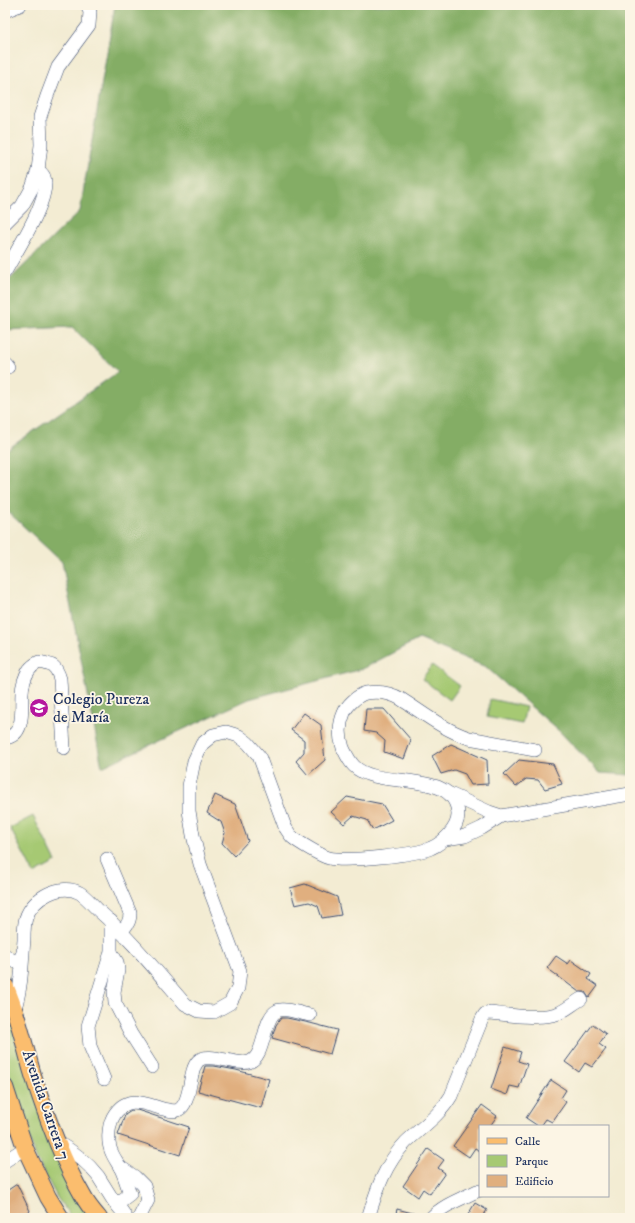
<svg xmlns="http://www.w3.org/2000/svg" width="635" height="1223" viewBox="0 0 635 1223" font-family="'IM FELL DW Pica',serif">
	<rect width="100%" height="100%" fill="#fcf5e5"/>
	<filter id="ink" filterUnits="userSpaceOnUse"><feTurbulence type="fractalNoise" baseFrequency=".025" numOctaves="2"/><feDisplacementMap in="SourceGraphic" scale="8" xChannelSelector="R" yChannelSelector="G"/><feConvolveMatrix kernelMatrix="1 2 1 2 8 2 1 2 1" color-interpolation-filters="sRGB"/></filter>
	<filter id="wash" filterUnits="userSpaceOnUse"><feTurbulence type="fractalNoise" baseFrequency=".012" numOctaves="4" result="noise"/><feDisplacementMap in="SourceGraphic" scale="16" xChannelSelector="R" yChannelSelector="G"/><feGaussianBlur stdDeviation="0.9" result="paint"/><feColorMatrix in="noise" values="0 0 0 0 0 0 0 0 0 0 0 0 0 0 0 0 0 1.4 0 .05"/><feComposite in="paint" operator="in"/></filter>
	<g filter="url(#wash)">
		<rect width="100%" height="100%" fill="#f3ecd3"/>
		<!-- green -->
		<g fill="#a6c973" stroke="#607c68">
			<polygon points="432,665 460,686 450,700 422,679"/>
			<polygon points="490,699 526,707 522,724 487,717"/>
			<polygon points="33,816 56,862 34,874 10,828"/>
			<polygon points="5,1004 91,1218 72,1218 58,1199 36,1158 21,1115 5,1060"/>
		</g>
		<!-- forest -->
		<polygon fill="#84ad65" stroke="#506e62" points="115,5 630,5 630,775 600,773 559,731 486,667 419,639 362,669 249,699 102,767 62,562 5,509 5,451 118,372 72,327 5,330 5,284 80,211"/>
		<g id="blocks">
			<!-- building -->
			<g fill="#e0af7f">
				<polygon points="366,709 384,709 411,740 404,759 384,752 385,741 376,733 364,731"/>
				<polygon points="304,713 321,725 325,760 308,775 296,761 304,752 304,740 291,730"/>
				<polygon points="451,744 487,760 488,784 471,785 465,774 454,770 441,774 432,756"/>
				<polygon points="519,760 553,764 562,784 545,789 538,780 526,779 516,787 504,774"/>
				<polygon points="215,795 235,804 248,841 234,856 222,843 225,833 221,822 207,813"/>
				<polygon points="347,797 382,804 392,820 373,830 367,820 353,816 344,824 331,812"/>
				<polygon points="305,884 337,897 341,915 322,918 318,906 309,902 295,905 290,888"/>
				<polygon points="556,956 568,964 571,960 591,974 588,979 598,986 589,998 585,992 579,992 547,968"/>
				<polygon points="281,1018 287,1018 310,1023 337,1030 330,1054 272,1038 276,1025"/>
				<polygon points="593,1024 606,1034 599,1044 606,1049 592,1067 585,1063 579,1072 565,1062"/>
				<polygon points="505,1047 521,1052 518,1061 527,1064 519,1088 510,1086 507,1095 491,1089"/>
				<polygon points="205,1066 214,1066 236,1070 269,1079 261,1108 198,1091"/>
				<polygon points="551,1080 566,1090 561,1098 566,1102 552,1122 546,1119 541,1126 538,1126 526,1118"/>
				<polygon points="482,1105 497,1116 490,1126 480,1126 480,1151 475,1148 469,1157 453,1146"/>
				<polygon points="137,1110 189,1127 180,1155 118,1135 125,1115 131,1111"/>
				<polygon points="428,1149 444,1160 438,1168 445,1173 430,1194 423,1189 418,1197 403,1186"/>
				<polygon points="17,1184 30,1211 28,1213 32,1218 5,1218 5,1192"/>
				<polygon points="475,1203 487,1210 482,1218 466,1218"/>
				<polygon points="397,1209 420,1215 420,1218 395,1218"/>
			</g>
		</g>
	</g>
	<g filter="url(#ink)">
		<use href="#blocks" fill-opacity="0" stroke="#3b4b70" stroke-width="1"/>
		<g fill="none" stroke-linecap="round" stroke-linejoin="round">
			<!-- minor casing -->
			<g stroke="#3b4b70" stroke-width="14">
				<g id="minor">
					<polyline points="5,11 20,5"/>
					<polyline points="5,223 22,206 32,188 38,170 41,145 40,117 47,96 58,67 89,25 90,12 87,5"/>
					<path d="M5,272c10,-19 47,-75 39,-95 -1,-3 -4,-5 -6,-7"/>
					<polyline points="5,363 8,367"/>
					<path d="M5,738c21,-3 16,-30 17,-45 0,-7 3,-17 7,-23 3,-4 6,-6 10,-8 14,3 17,3 21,17l4,69"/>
					<polyline points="450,794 489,812 501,816 630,794"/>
					<polyline points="445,839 465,836 482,828 501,816"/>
					<path d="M107,859l23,54c0,9 -3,12 -9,19"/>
					<polyline points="111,952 117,962 118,970 114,992 115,1003 131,1034 152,1067"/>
					<path d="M5,955c8,6 11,11 17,0"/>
					<path d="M15,1008c7,-22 7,-46 9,-69 0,-7 0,-15 2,-21 6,-20 35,-36 54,-25 6,4 12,11 18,17 32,28 59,62 87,94l14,7 15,1 16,-9 8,-15 2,-17 -40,-107 -7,-29 -4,-24v-25l5,-25 8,-17 11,-9 13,-3 13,4 9,7 11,13 26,71c2,3 4,7 7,10 6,5 29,19 37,21 16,4 87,-3 102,-10 12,-5 27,-20 27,-33 -1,-48 -80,-24 -104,-49 -5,-5 -8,-12 -11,-18 -4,-12 -4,-24 1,-35 3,-8 14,-18 22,-20 12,-2 25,0 35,6 22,14 43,31 68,39l66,12"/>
					<polyline points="104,1079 90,1046 88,1026 111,952 111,921"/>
					<path d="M57,1142c16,9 30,20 41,34 5,8 10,16 15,24 4,6 10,11 13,18"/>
					<polyline points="5,1161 25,1148"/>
					<polyline points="120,1167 135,1177 144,1186 148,1200 139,1218"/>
					<path d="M114,1201l8,-1 8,-6c-3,-9 -5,-17 -9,-25 -3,-6 -7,-11 -9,-16 -5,-10 -4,-26 1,-36 13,-23 30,-14 50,-8 5,1 10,3 15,1 14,-6 10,-39 20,-49 10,-10 38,5 51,1 17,-5 13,-44 28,-51 6,-4 26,3 33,4"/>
					<path d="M368,1218c9,-29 17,-54 38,-76 16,-15 34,-27 45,-46l31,-77 3,-5 5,-1c19,2 52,7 69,0 8,-4 15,-10 22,-14"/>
					<path d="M431,1218c12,-13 30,-19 46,-27"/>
				</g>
			</g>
			<!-- major casing -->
			<g stroke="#3b4b70" stroke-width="18">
				<g id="major">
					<path d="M5,985c13,29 19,60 28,90 13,41 28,83 50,121 4,8 10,15 16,22"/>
					<polyline points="5,1087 25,1148 48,1197 61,1218"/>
				</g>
			</g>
			<!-- minor -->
			<use href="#minor" stroke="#fff" stroke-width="13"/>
			<!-- major -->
			<use href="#major" stroke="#fbbd6e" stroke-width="16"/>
		</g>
	</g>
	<!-- icons -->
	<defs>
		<g id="school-disc" transform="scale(1)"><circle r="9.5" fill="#b5179e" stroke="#fcf5e5"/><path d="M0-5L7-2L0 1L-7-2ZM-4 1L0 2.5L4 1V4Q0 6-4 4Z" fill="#fff"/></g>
	</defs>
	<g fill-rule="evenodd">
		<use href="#school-disc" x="39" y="708"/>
	</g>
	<g text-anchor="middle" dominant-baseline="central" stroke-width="3.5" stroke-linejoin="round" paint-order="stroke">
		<!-- poi labels -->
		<g font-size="16" fill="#1b2f5e" stroke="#fcf5e5" text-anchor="start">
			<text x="53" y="699">Colegio Pureza<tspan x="53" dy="18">de María</tspan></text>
		</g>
		<!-- street labels -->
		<g font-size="16" fill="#1b2f5e" stroke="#fcf5e5">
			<text transform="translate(46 1105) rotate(71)">Avenida Carrera 7</text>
		</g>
	</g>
	<!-- margin -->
	<rect width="635" height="1223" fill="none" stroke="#fcf5e5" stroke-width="20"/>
	<!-- legend -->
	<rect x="479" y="1125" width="130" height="72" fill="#fcf5e5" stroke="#a2a6af"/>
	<rect x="487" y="1138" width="20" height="6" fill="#fbbd6e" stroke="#a2a6af"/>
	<text x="515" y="1145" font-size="12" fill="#1b2f5e">Calle</text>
	<rect x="487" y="1155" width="20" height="12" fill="#a6c973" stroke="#a2a6af"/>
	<text x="515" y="1165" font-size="12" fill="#1b2f5e">Parque</text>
	<rect x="487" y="1175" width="20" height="12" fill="#e0af7f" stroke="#a2a6af"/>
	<text x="515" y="1185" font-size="12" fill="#1b2f5e">Edificio</text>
</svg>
